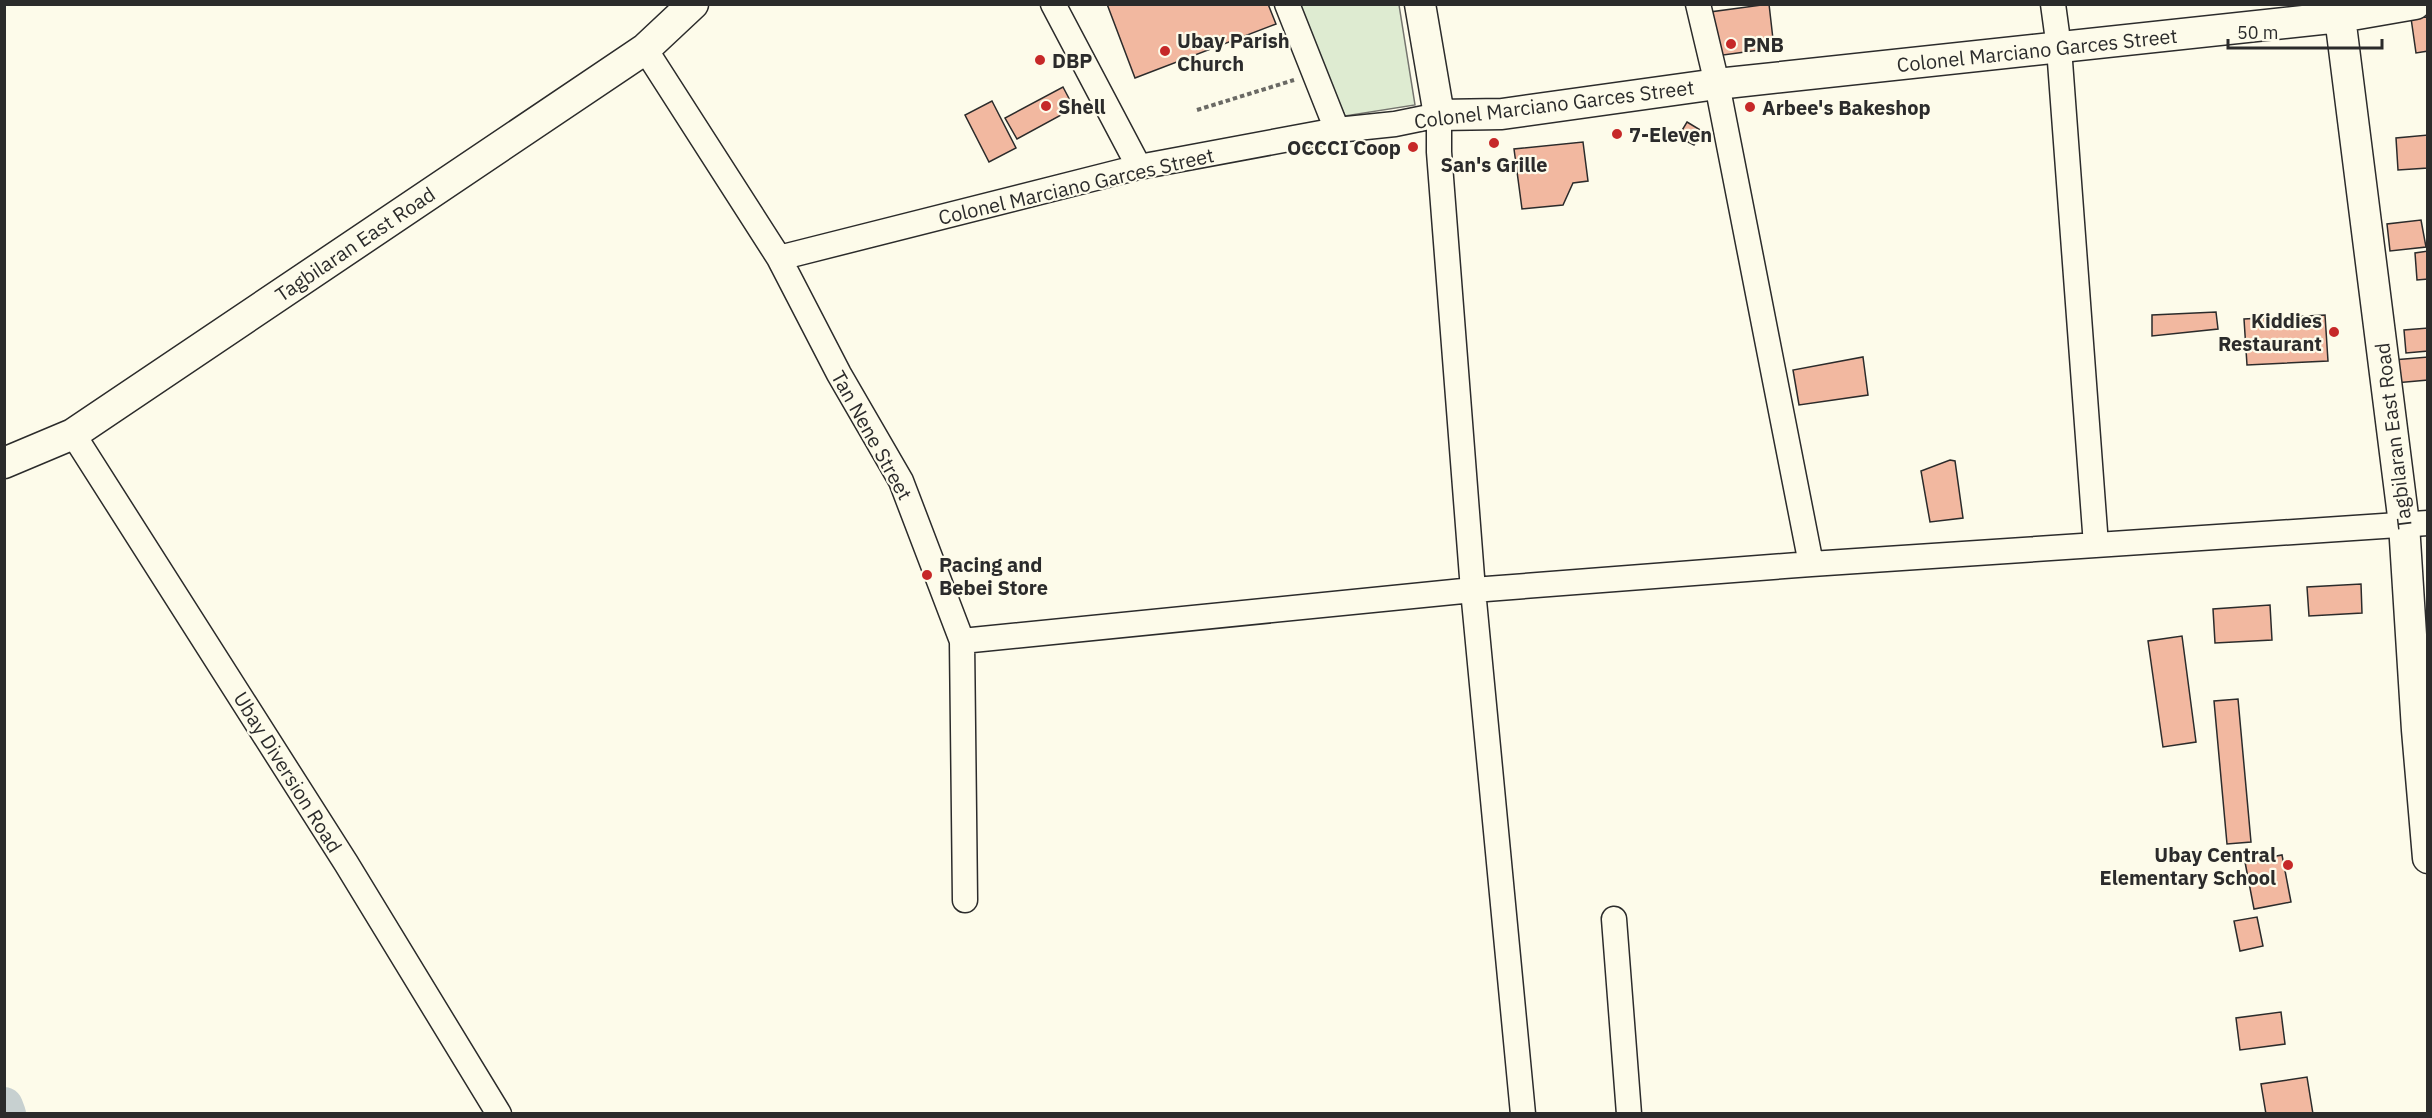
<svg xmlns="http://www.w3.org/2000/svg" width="2432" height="1118" viewBox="0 0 2432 1118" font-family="'IBM Plex Sans',sans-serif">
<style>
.green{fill:#deebd1;stroke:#74746e;stroke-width:1.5}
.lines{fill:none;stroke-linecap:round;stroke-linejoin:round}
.river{stroke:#c7d0d0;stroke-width:38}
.building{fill:#f2b8a0;stroke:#2b2b2b;stroke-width:1.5}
.minor-casing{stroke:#2b2b2b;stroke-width:27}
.major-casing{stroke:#2b2b2b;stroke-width:33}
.path{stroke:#6a6964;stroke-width:4;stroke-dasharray:4.5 3;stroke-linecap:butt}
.minor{stroke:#fdfbea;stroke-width:24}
.major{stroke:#fdfbea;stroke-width:30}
.poi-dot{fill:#c62828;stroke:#fdfbea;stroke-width:2}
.labels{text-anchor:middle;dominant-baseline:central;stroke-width:4.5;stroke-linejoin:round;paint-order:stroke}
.poi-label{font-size:20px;font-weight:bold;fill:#2b2b2b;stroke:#fdfbea;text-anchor:start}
.street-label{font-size:20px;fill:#2b2b2b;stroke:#fdfbea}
</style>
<rect width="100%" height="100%" fill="#fdfbea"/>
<!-- green -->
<path class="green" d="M1296 5H1399L1415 105 1345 116Z"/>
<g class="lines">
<!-- river -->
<path class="river" d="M4 1106 7 1114"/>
</g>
<!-- building -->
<path class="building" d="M1107 4H1268L1276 24 1135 78Z
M1769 4 1774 48 1716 56 1710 12Z
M2428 17V51L2416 53 2411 18Z
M1063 87 1074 108 1017 139 1005 118Z
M992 101 1016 148 989 162 965 115Z
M1687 122 1702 131 1694 145 1678 137Z
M2428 135V168L2398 170 2396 138Z
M1583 142 1588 181 1573 183 1563 205 1522 209 1514 149Z
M2421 220 2426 247 2390 251 2387 224Z
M2428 251V279L2417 280 2415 253Z
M2216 312 2218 329 2152 336V315Z
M2325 315 2328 361 2247 365 2244 319Z
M2428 328V351L2406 353 2404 330Z
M1863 357 1868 395 1799 405 1793 370Z
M2428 357V380L2395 383 2393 360Z
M1950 460 1955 461 1963 518 1930 522 1921 471Z
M2361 584 2362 613 2309 616 2307 587Z
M2270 605 2272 640 2215 643 2213 609Z
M2182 636 2196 742 2163 747 2148 641Z
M2238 699 2251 842 2227 844 2214 701Z
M2282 855 2291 902 2254 909 2245 862Z
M2257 917 2263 946 2240 951 2234 921Z
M2281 1012 2285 1044 2240 1050 2236 1018Z
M2307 1077 2313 1114H2266L2261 1084Z"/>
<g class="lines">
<defs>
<path id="minor" d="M1053 4 1139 167
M1287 4 1337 130
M1698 4 1717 84 1811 564
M2053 4 2059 48 2096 545
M645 49 779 258 839 374 901 481 962 641 965 900
M779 258 1139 167 1337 130 1395 124 1439 115V152L1473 590 1523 1114
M73 434 346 863 499 1114
M962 641 1473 590 1811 564 2428 523
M1614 919 1629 1114"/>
<path id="major" d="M1420 4 1439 115 1502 114 1717 84 2340 17 2415 4
M2340 17 2404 524 2417 730 2428 858
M4 463 73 434 645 49 693 4"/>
</defs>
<!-- minor casing -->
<use href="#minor" class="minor-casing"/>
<!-- major casing -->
<use href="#major" class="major-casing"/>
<!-- path -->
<path class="path" d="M1197 110 1294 80"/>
<!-- minor -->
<use href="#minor" class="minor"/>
<!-- major -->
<use href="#major" class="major"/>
</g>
<!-- markers -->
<g class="poi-dot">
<circle cx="1731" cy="44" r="6"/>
<circle cx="1165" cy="51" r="6"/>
<circle cx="1040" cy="60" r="6"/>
<circle cx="1046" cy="106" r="6"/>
<circle cx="1750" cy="107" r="6"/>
<circle cx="1617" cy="134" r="6"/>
<circle cx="1494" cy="143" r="6"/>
<circle cx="1413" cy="147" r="6"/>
<circle cx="2334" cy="332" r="6"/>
<circle cx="927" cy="575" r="6"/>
<circle cx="2288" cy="865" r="6"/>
</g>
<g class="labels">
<!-- poi labels -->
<g class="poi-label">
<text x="1177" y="40">Ubay Parish<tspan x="1177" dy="23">Church</tspan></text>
<text x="1743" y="44">PNB</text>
<text x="1052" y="60">DBP</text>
<text x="1058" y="106">Shell</text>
<text x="1762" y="107">Arbee's Bakeshop</text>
<text x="1629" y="134">7-Eleven</text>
<text x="1401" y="147" text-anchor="end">OCCCI Coop</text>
<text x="1494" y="164" text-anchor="middle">San's Grille</text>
<text x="2322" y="320" text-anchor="end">Kiddies<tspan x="2322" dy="23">Restaurant</tspan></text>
<text x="939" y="564">Pacing and<tspan x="939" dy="23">Bebei Store</tspan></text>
<text x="2276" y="854" text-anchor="end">Ubay Central<tspan x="2276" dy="23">Elementary School</tspan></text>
</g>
<!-- street labels -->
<g class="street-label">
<text transform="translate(2037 50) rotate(-6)">Colonel Marciano Garces Street</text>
<text transform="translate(1554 104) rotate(-7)">Colonel Marciano Garces Street</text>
<text transform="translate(1076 186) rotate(-13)">Colonel Marciano Garces Street</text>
<text transform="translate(355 244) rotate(-34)">Tagbilaran East Road</text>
<text transform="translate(872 435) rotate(61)">Tan Nene Street</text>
<text transform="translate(2393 436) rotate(-97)">Tagbilaran East Road</text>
<text transform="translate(288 772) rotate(58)">Ubay Diversion Road</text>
</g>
</g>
<!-- border -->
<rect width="2432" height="1118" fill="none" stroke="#2b2b2b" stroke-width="12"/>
<!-- scale -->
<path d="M2228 39v9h154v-9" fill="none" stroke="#2b2b2b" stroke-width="3"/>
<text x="2237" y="39" font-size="18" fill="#2b2b2b" stroke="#fdfbea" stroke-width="4.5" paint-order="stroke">50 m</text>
</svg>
